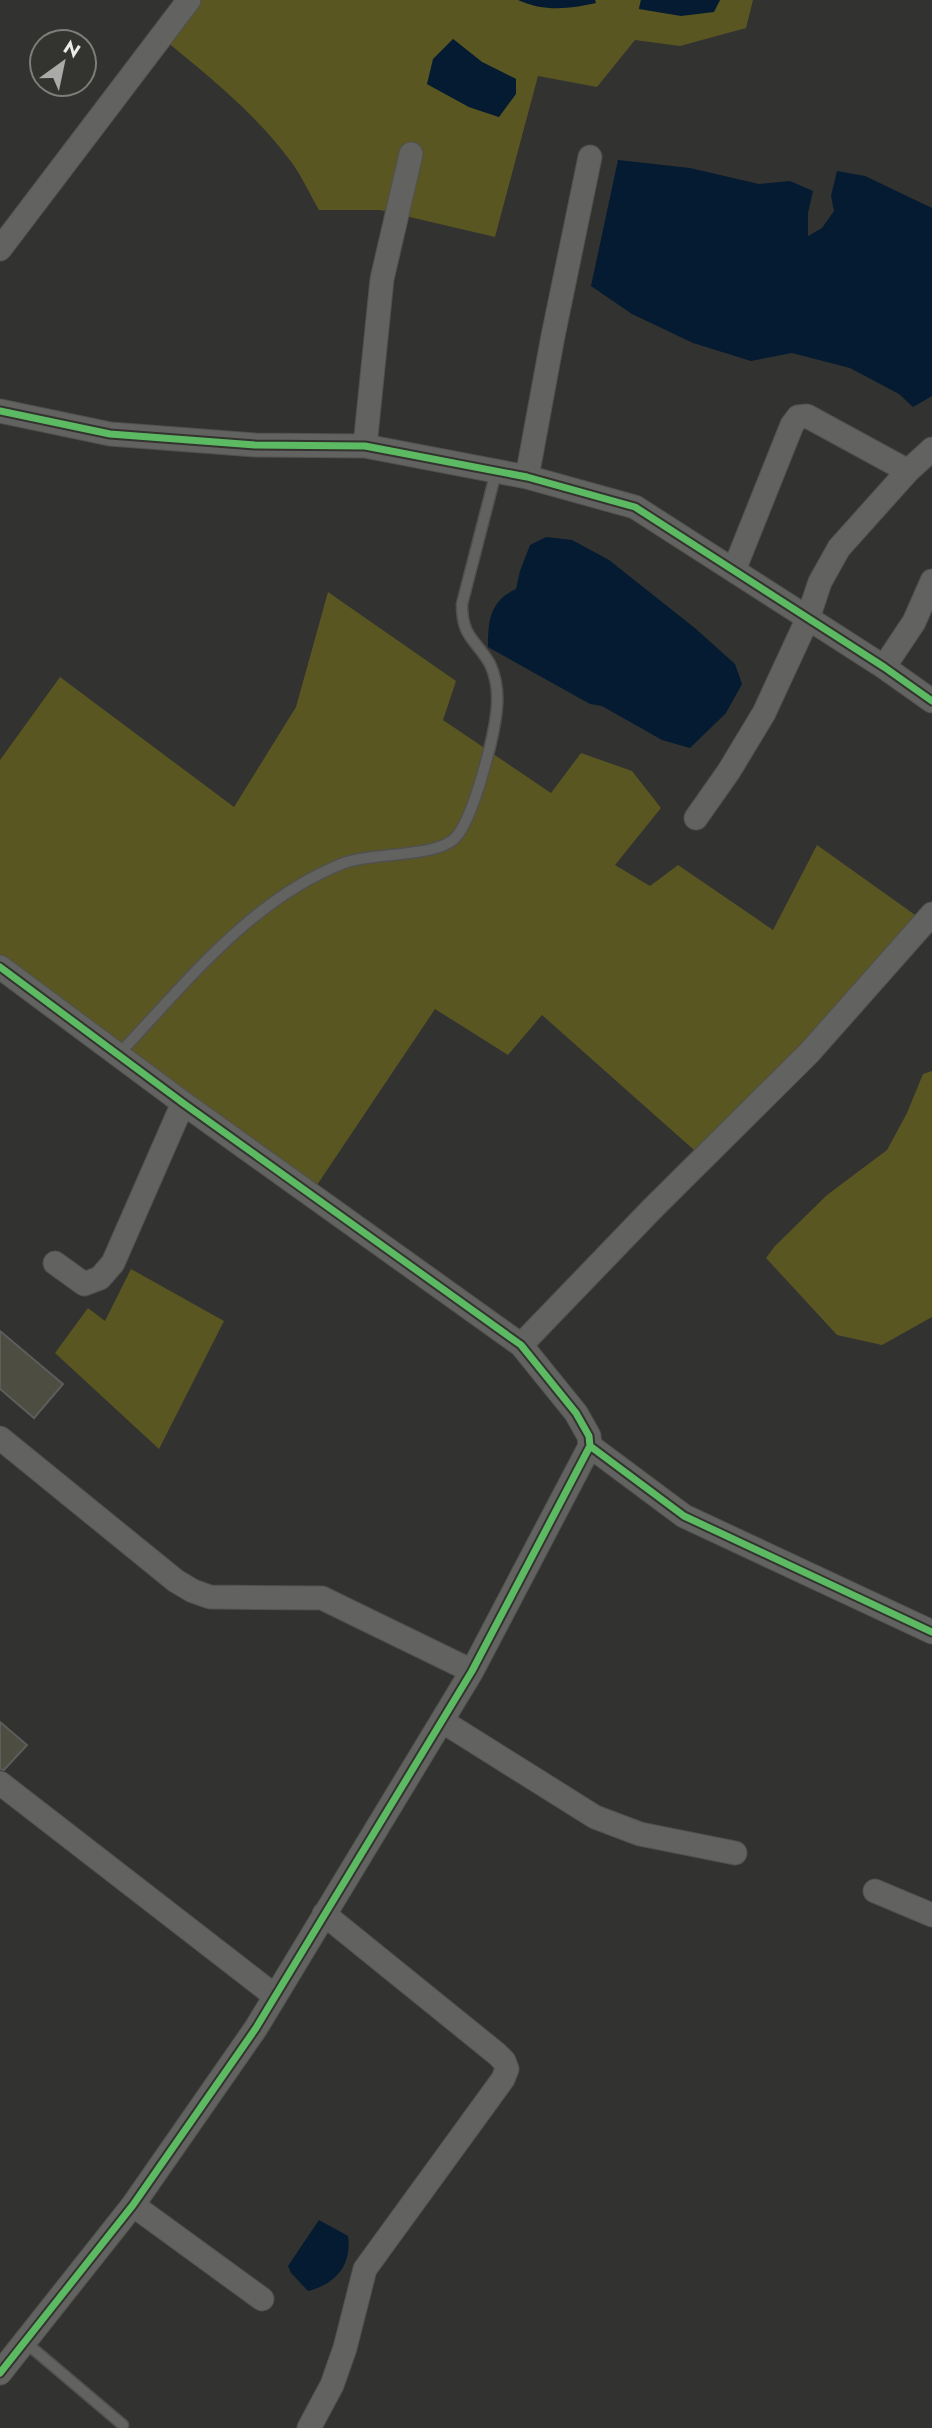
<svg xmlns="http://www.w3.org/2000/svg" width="932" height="2428" viewBox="0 0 932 2428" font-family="Jost,sans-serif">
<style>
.green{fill:#595622;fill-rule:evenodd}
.water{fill:#041b31}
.building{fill:#4e4d41;stroke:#5d5d5b;stroke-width:2}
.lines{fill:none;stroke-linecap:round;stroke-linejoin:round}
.service-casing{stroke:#50504f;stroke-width:13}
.minor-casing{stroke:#50504f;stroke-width:25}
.service{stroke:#626260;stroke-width:10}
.minor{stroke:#626260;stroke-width:23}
.cycleway-casing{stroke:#33332f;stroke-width:11}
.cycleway{stroke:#5cba63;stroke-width:7}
</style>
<rect width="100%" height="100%" fill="#323230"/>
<!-- green -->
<path class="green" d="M189 0H641L639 8 713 12 720 0H753L746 28 680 46 635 40 597 87 538 76 495 237 380 210H319C309 193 301 174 289 159 254 112 206 74 161 37ZM453 39 482 62 516 79 499 117 469 107 427 84Z
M328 592 456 681 443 720 551 793 581 753 632 771 661 808 615 865 650 886 678 865 773 930 817 845 925 922 703 1158 542 1015 508 1055 435 1009 315 1188 0 957V760L60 677 234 807 296 707Z
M932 1071V1317L882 1345 837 1335 766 1258 775 1246 827 1195 887 1150 907 1113 923 1074Z
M131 1269 224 1321 159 1449 55 1353 88 1308 105 1321Z"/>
<!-- water -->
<path class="water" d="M518 0H595L596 3C570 9 544 12 518 0Z
M641 0H720L714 12 681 16 639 9Z
M453 39 482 62 516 79V94L499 117 469 107 427 84 433 59Z
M618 160 690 168 759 184 790 181 813 191 808 213V236L822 228 834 211 831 196 837 171 865 176 932 208V396L913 407 899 394 850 368 792 353 751 361 693 343 632 314 591 286Z
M546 537 572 540 609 560 696 629 735 664 742 684 726 713 690 748 662 740 602 706 590 704 488 647C488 620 490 601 516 589L520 571 530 545Z
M319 2220 348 2236C352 2265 336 2284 308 2291L291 2273 288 2266Z"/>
<!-- building -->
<path class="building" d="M0 1331 63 1384 34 1418 0 1389Z
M0 1722 27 1745 4 1770 0 1769Z"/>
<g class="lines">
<defs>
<path id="service" d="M119 1054C185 984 251 899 344 863 371 852 438 858 456 837 474 817 495 734 497 706 498 692 496 677 490 664 475 638 462 638 462 604L496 472
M25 2342 123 2425"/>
<path id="minor" d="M0 249 189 0
M0 411 110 434 255 445 365 446 527 477 635 507 884 667 932 701
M365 446 382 279 411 154
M527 477 553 336 590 157
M734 570 792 425 798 417 807 416 908 471
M884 667 914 622 932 581
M696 818 729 771 764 713 808 618 820 582 839 548 908 471 932 449
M0 967 183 1103 521 1345 576 1413 589 1436 590 1446 684 1516 932 1632
M55 1263 84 1284 100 1278 113 1263 183 1103
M521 1345 652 1209 809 1053 932 914
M0 1438 176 1581 193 1591 210 1597 322 1598 472 1671
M442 1721 595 1817 640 1834 735 1853
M0 1783 275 1996
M875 1891 932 1915
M133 2205 262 2299
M0 2373 133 2205 256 2028 472 1671 590 1446
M309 2428 332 2385 345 2348 365 2269 503 2079 507 2069 504 2061 497 2054 324 1914"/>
</defs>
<!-- service casing -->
<use href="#service" class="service-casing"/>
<!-- minor casing -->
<use href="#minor" class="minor-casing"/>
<!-- service -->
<use href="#service" class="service"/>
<!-- minor -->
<use href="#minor" class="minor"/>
<defs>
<path id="cycleway" d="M0 411 110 434 255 445 365 446 527 477 635 507 884 667 932 701
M0 967 183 1103 521 1345 576 1413 589 1436 590 1446 684 1516 932 1632
M0 2373 133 2205 256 2028 472 1671 590 1446"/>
</defs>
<!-- cycleway casing -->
<use href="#cycleway" class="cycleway-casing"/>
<!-- cycleway -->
<use href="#cycleway" class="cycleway"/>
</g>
<!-- north arrow -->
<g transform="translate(63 63) rotate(33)"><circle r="33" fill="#33332f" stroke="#7d7d79" stroke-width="2"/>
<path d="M0-5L12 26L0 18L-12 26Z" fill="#aaaaa8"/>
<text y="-10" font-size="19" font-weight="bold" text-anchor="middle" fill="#ebebe9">N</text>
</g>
</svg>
